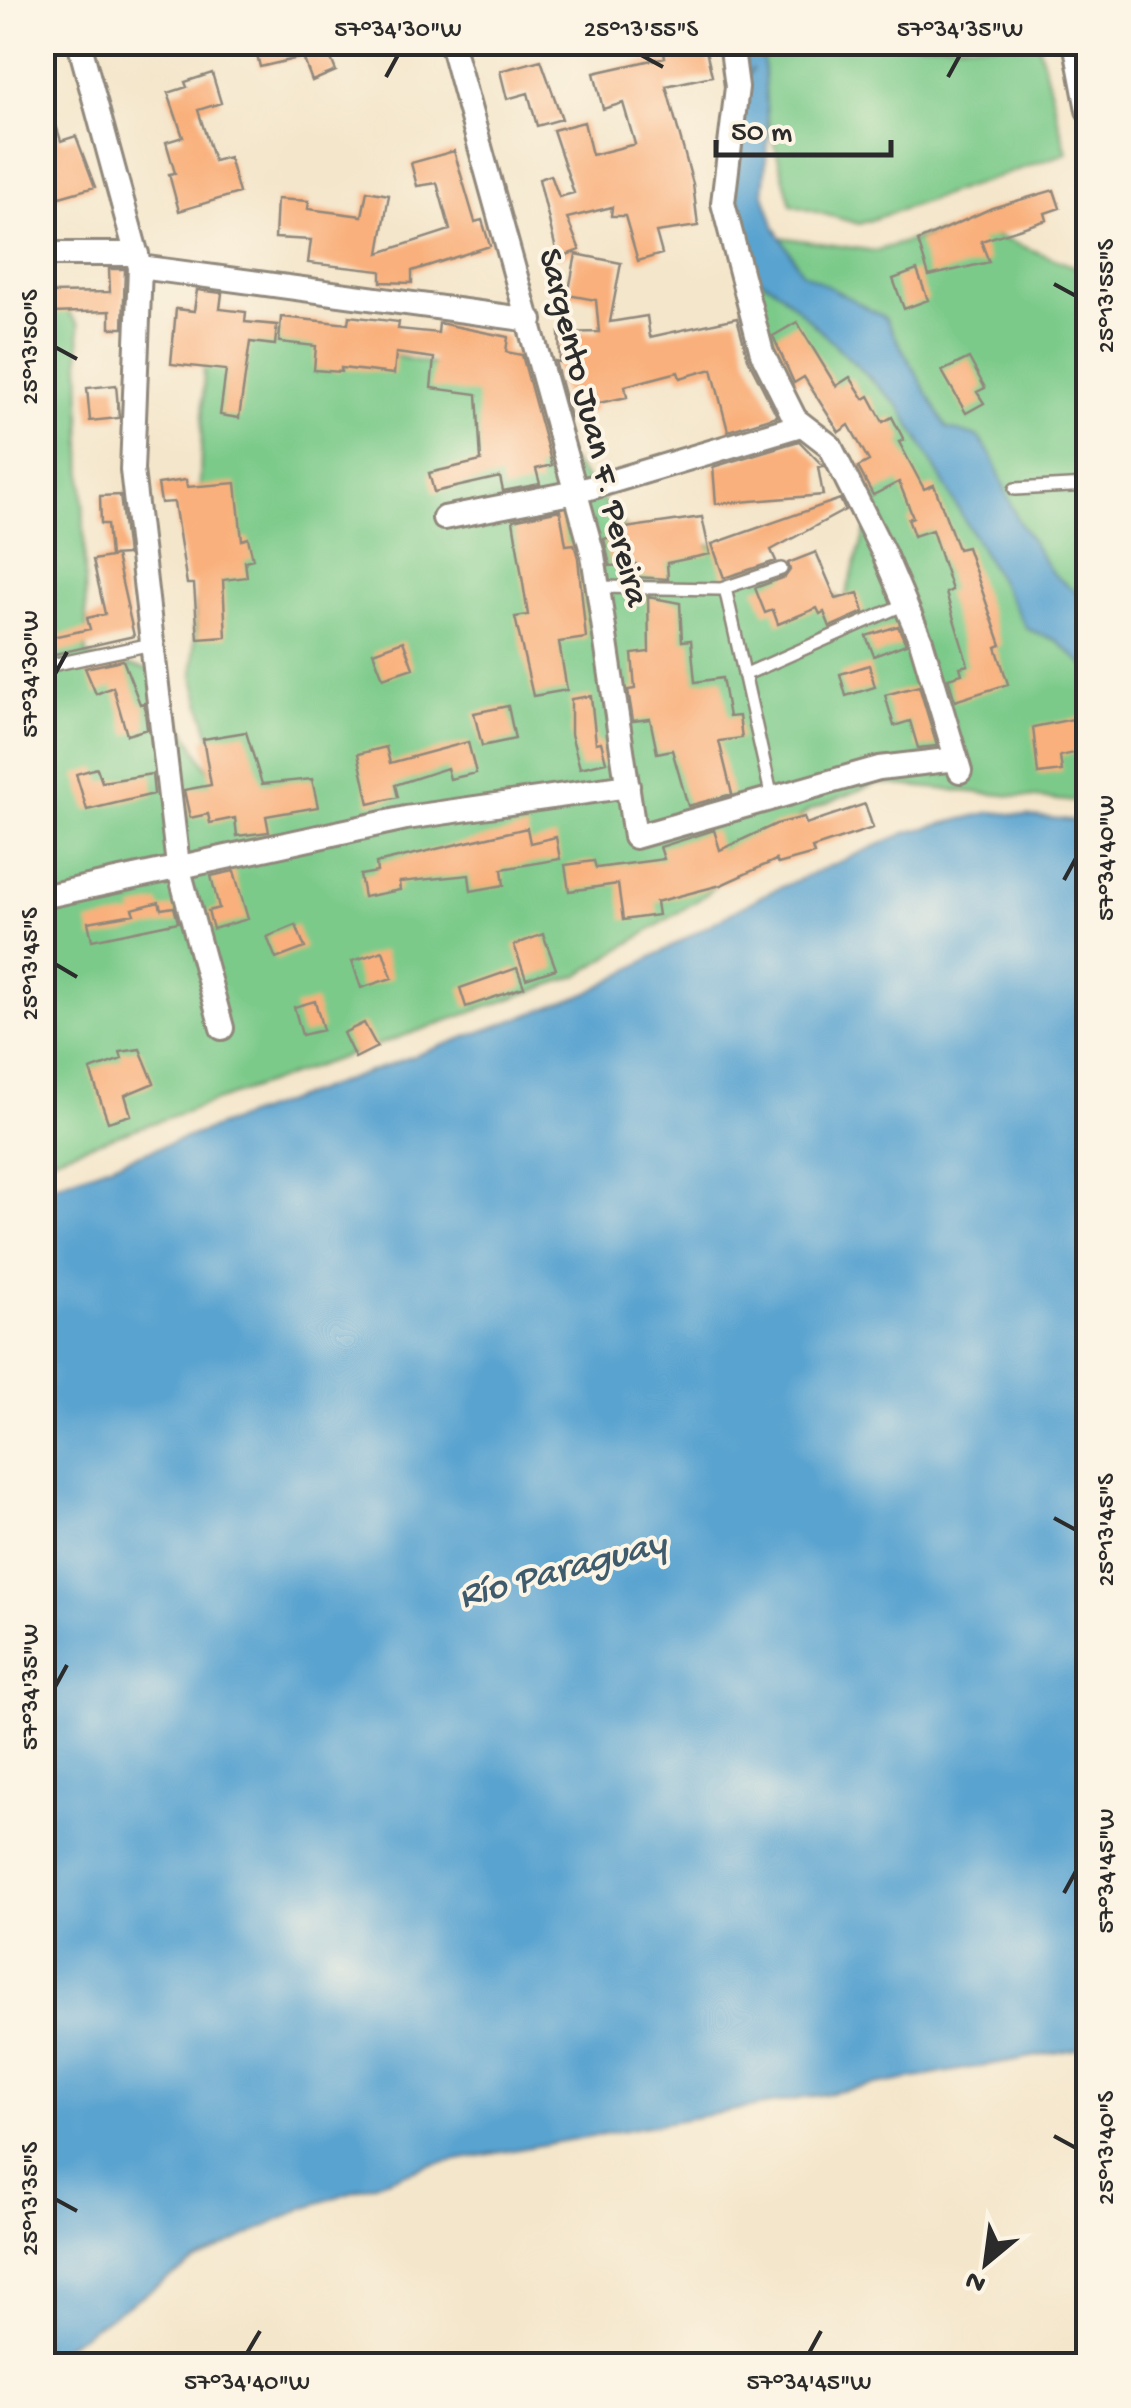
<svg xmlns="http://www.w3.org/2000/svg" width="1131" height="2408" viewBox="0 0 1131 2408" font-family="'Gochi Hand',sans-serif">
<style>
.green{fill:#7bca8a;stroke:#537a5a;stroke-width:2.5}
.water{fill:#58a3d0;stroke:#42677e;stroke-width:2.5}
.building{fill:#f9b07b}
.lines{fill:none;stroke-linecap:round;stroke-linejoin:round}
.service-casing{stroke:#90887b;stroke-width:16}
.minor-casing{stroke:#90887b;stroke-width:28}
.service{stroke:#fff;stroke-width:11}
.minor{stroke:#fff;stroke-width:22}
.ticks{fill:none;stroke:#2b2b2b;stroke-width:4}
.labels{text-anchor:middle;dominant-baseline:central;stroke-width:8;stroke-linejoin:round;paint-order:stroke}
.street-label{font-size:35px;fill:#2b2b2b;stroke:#fcf5e5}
.water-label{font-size:38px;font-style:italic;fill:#3d5b6d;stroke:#fcf5e5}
.neatline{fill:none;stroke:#2b2b2b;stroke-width:4}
.ticks-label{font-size:25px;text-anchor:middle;fill:#2b2b2b}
</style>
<rect width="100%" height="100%" fill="#fcf5e5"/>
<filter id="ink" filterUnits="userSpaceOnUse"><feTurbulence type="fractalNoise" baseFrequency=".01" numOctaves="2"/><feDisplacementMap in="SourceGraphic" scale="20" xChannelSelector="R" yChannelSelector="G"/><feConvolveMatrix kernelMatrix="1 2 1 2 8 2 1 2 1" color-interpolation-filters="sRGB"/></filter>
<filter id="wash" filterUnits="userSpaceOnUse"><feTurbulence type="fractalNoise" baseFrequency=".0048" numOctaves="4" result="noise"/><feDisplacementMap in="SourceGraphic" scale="40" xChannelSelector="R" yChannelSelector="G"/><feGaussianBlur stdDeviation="2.25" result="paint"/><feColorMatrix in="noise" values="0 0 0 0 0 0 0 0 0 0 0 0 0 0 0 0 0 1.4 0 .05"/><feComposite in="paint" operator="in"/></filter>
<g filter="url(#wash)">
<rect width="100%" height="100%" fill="#f4e6cb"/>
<!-- green -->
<path class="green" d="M747 43H1038L1067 153 859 224 791 205Z
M966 224 1088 272V803L877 783 808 811 701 898 579 975 43 1161 42 281 79 325 87 656 150 670 228 804 193 675 206 315 505 380 640 546 740 544 844 601 890 449 762 336 732 230 875 251Z"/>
<!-- water -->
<path class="water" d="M744 43H761L763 53 768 137 763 192 775 228 802 272 885 318 947 428 978 437 992 456 1017 519 1052 573 1088 602V669L1056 640 1027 629 900 407 779 291 754 275 733 182 746 79 753 68 746 75Z
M992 812 1088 822V2047L429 2165 304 2208 191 2264 43 2360V1189L586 994 763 895 908 832Z"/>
<g id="blocks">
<!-- building -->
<path class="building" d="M254 42H332V50L328 51 336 71 312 81 303 57 260 67Z
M661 42H704L712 76 666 86 693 184 698 226 656 232 662 254 638 261 625 216H611L612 207 567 218 580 250 558 258 539 179 551 175 559 197 574 193 553 130 584 122 592 155 635 144 623 103 603 109 594 73 665 57Z
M541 60 562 119 537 126 528 93 507 99 500 71Z
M212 73 221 103 198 110 214 161 229 157 239 193 179 211 169 174 175 173 166 142 183 137 168 93 187 87 185 82Z
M42 97H47L61 141 76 136 95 187 42 202Z
M454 151 475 222 482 220 490 246 412 271V283L381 282V271L308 263 311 240 275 238 277 199 309 201 308 209 362 216 367 191 389 195 379 253 450 230 437 183 417 186 411 163Z
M1054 190 1060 208 1045 213 1047 220 981 241 989 262 929 276 918 241 992 208Z
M576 254 621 263 610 322 647 316 650 337 737 318 748 359 777 416 728 431 712 369 680 378 678 372 625 386 627 397 594 404 595 411 570 417 555 361 560 362 559 333 599 332 596 300 568 295Z
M109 269H125L123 328H110V311L52 313 51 293 110 292Z
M917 270 928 300 904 309 893 279Z
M197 290 222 293 220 309 246 312 245 322 277 325 275 345 250 342 239 418 220 415 226 370 171 364 176 309 194 311Z
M349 316 399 322 398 329 438 333 439 323 508 337 506 352 522 355 552 465 536 469 540 484 503 491 500 477 434 492 429 473 481 461 477 394 431 388 434 358 396 353 394 374 341 368V372L314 370 316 346 279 342 281 317 348 324Z
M797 322 836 386 850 377 864 399 869 396 883 422 892 417 904 440 899 442 924 489 934 485 958 549 967 547 1001 645 996 647 1008 684 955 701 948 678 962 674 960 667 968 665 946 593 952 590 932 530 914 536 908 519 913 517 899 482 873 495 858 467 869 461 849 425 839 432 804 377 794 383 773 336Z
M969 358 985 388 977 392 984 403 966 413 942 371Z
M116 385 119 418 90 421 87 388Z
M799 441 823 466 818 467 823 495 716 504 713 467Z
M186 480 187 487 236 483 242 540 248 538 253 559 245 561 247 577 223 580 226 637 198 639 194 584H187L174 502 161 503 158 484Z
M120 495 127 555 110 556 107 524H101L100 496Z
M840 499 845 510 771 550 776 561 724 578 712 544Z
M560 510 566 545 574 544 578 558 586 638 559 642 567 690 533 696 515 617 528 615 513 520Z
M702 517 710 554 667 563 668 579 636 577V564L610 566 604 539 611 537V530Z
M816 552 836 599 858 593 864 612 830 627 824 612 820 614 817 608 778 624 773 610 765 613 755 588 785 577 790 570 788 563Z
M116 556 134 636 42 657V639L90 629 87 618 105 614 93 560Z
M648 597 680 603 682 641 691 640 695 682 722 678 729 717 739 716 742 738 719 741 732 794 688 806 672 750 657 753 650 719 633 721 628 690 635 689 632 654 649 652Z
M898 626 906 644 874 656 866 636Z
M403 641 413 668 383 678 373 652Z
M123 660 140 704 144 703 147 729 127 735 113 687 96 694 85 668Z
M869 665 875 687 846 696 840 674Z
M919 686 937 746 918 748 910 721 894 726 885 695Z
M591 696 596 743 601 742 606 762 580 768 571 734V699Z
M508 706 515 739 482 746 474 713Z
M1088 716V750L1060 756 1062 771 1038 774 1033 727Z
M246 732 262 784 312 779 318 807 266 816 269 832 237 836 235 818 210 823 208 814 190 818 184 790 211 785 203 739Z
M468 742 476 773 450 779 447 768 395 785 398 797 369 804 358 754 386 747 390 763Z
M97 768 102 782 152 774 154 794 87 810 76 774Z
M865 804 873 828 812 848 814 854 778 864 776 860 721 885 656 902 658 915 623 920 618 884 569 891 565 865 594 861 596 868 664 859 660 847 714 830 720 850 776 824 804 817 806 824Z
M527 828 530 843 556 837 560 859 502 869 504 885 471 891 469 875 399 882 400 890 364 897 360 875 377 872 376 863Z
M234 871 248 919 213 929 208 911 219 908 211 876Z
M159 902 161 909 174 907 178 922 92 940 88 922 134 914 132 909Z
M296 925 305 948 276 959 267 937Z
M543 934 556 969 526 979 514 945Z
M383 951 392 978 361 988 352 961Z
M517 968 524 987 466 1007 460 988Z
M315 1001 323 1030 302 1035 294 1007Z
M364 1023 377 1047 355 1058 343 1033Z
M140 1049 154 1083 125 1095 131 1115 108 1122 90 1070 122 1059 120 1052Z"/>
</g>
</g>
<g filter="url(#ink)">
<use href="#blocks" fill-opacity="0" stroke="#90887b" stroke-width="2.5"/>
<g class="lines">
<defs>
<path id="service" d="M1015 489 1088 485
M598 587 721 589 781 569
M725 588 772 798
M42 667 152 644
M744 675 905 604"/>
<path id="minor" d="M79 42 140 267 132 470 178 866 222 1028
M451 42 593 555 635 837 879 768 956 759
M731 42 737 87 723 203 762 353 795 419 830 446 884 554 921 641 960 771
M1075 42 1088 110
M42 254H137
M140 267 531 320
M444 518 576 492 801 425
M42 897 406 818 628 786"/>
</defs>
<!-- service casing -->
<use href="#service" class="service-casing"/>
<!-- minor casing -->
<use href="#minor" class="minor-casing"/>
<!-- service -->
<use href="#service" class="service"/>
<!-- minor -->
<use href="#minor" class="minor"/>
</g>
</g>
<!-- ticks -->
<path class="ticks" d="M641 55 663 67M386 77 398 55M948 77 960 55M1054 284 1076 296M55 347 77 359M55 674 67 652M1064 880 1076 858M55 964 77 977M1054 1518 1076 1530M55 1687 67 1665M1064 1893 1076 1871M1054 2136 1076 2148M55 2199 77 2211M247 2353 260 2331M809 2353 821 2331"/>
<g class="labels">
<!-- street labels -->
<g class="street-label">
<text transform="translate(591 428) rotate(76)">Sargento Juan F. Pereira</text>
</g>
<!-- water labels -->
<g class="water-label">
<text transform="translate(563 1572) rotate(-15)">Río Paraguay</text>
</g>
</g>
<!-- margin -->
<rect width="1131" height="2408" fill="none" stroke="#fcf5e5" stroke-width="110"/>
<!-- north arrow -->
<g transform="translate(986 2263) rotate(209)" stroke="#fcf5e5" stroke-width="8" paint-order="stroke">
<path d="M0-8L18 38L0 25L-18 38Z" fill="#2b2b2b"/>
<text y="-15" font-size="28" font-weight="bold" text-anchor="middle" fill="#2b2b2b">N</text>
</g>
<!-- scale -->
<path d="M716 140v15h175v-15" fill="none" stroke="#2b2b2b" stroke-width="5"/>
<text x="731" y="140" font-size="30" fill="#2b2b2b" stroke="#fcf5e5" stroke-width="8" paint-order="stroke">50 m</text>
<rect x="55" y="55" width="1021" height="2298" class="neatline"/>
<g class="ticks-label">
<text x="398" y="36">57°34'30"W</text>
<text x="641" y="36">25°13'55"S</text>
<text x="960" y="36">57°34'35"W</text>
<text transform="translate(1104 296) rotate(-90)" y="9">25°13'55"S</text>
<text transform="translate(28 347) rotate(-90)" y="9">25°13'50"S</text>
<text transform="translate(28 674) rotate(-90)" y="9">57°34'30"W</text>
<text transform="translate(1104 858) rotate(-90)" y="9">57°34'40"W</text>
<text transform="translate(28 964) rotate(-90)" y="9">25°13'45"S</text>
<text transform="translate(1104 1530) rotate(-90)" y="9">25°13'45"S</text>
<text transform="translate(28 1687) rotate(-90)" y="9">57°34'35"W</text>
<text transform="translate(1104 1871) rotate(-90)" y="9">57°34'45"W</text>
<text transform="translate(1104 2148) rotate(-90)" y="9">25°13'40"S</text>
<text transform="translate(28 2199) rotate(-90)" y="9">25°13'35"S</text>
<text x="247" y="2389">57°34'40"W</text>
<text x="809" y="2389">57°34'45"W</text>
</g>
</svg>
